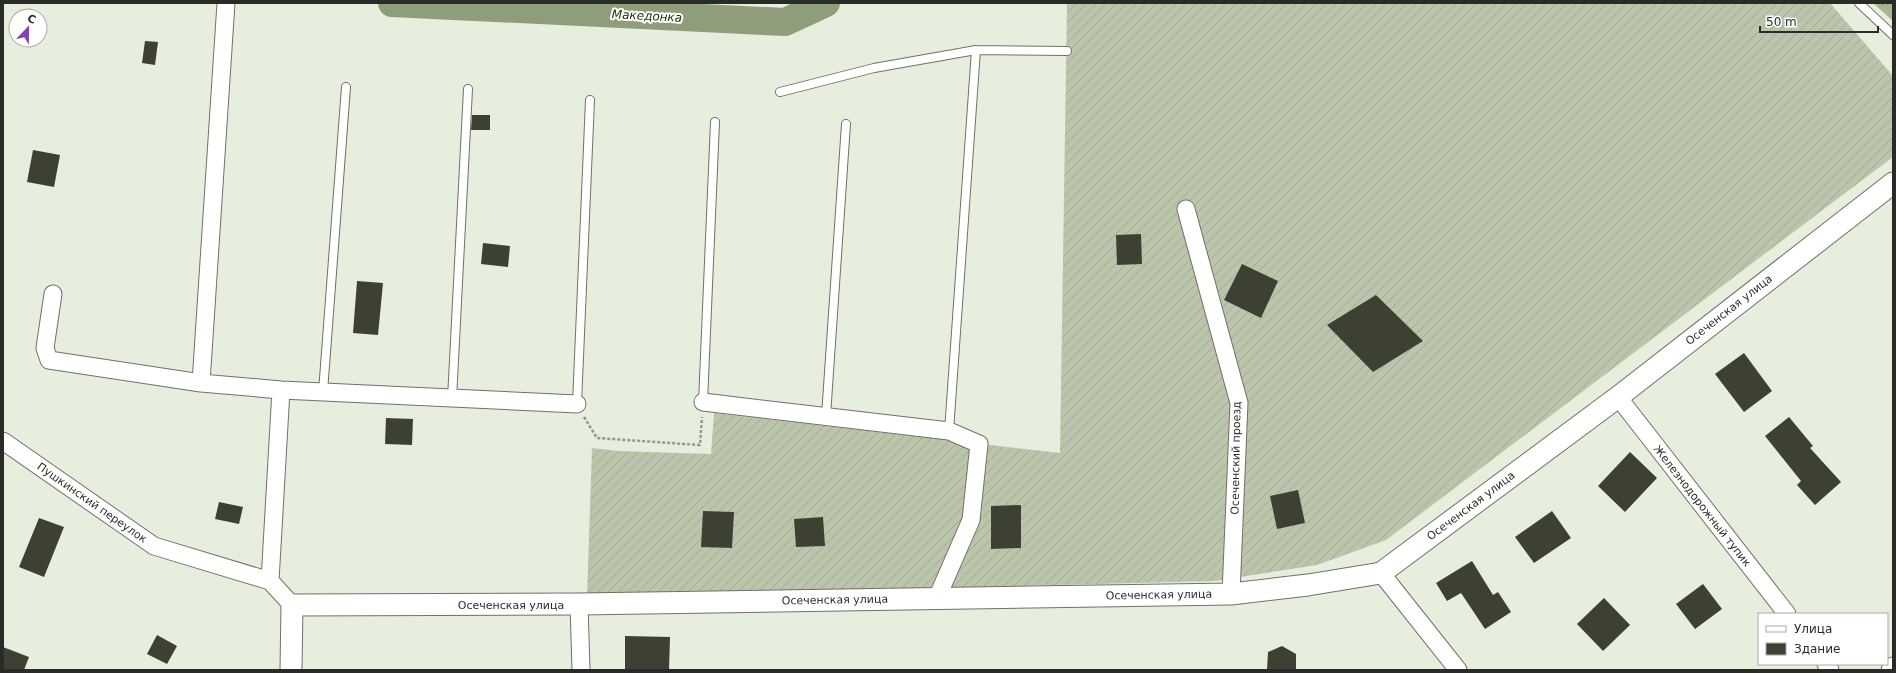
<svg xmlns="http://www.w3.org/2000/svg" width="1896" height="673" viewBox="0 0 1896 673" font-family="'DejaVu Sans',sans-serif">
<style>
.forest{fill:url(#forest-crowns)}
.garden{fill:url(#garden-furrows)}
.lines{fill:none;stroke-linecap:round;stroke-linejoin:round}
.river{stroke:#909d7b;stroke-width:28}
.building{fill:#3c4134}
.service-casing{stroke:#6d7365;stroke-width:10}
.minor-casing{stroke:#6d7365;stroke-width:19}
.tertiary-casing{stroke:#6d7365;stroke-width:23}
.path{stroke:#94998e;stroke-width:2.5;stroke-dasharray:3 2;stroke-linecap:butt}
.service{stroke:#fff;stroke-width:8}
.minor{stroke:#fff;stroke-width:17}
.tertiary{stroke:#fff;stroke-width:21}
.labels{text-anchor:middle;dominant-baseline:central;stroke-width:4;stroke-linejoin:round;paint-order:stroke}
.street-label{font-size:11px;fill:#292c26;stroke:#fff}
.water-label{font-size:12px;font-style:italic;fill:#233006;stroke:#fff}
</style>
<defs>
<pattern id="forest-crowns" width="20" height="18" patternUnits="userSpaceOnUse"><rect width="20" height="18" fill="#a8b693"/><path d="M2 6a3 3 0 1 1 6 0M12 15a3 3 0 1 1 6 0" fill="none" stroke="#899478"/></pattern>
<pattern id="garden-furrows" width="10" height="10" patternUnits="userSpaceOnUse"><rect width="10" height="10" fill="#bbc5ac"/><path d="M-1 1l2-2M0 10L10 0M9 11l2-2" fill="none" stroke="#a1a994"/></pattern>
</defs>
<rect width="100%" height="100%" fill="#e7eede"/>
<!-- forest -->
<path class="forest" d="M1873 3H1893V21Z"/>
<!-- garden -->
<path class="garden" d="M1067 3H1830L1893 76V157L1386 540 1317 565 1215 581 587 597 592 448 618 451 711 454 714 413 1060 453Z"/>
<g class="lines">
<!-- river -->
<path class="river" d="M392 3 785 22 826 3"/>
</g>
<!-- building -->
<path class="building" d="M145 41 158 42 155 65 142 63Z
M472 115H490V130H471Z
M33 150 60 155 54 187 27 182Z
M1141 234 1142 264 1117 265 1116 235Z
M483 243 510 246 508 267 481 264Z
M1242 264 1278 281 1261 318 1224 300Z
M357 281 383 283 378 335 353 333Z
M1376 295 1423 341 1373 372 1327 325Z
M1744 353 1772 391 1744 412 1715 374Z
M1789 417 1813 446 1810 448 1841 482 1815 505 1797 485 1801 481 1765 436Z
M386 418 413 419 412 445 385 444Z
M1630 452 1657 478 1625 512 1598 486Z
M1298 490 1305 523 1277 529 1270 496Z
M219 502 243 507 239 524 215 519Z
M1021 505V548L991 549V506Z
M703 511 734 512 732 548 701 547Z
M1552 511 1571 538 1534 563 1515 537Z
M823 517 825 546 796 547 794 519Z
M39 518 64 527 44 577 19 567Z
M1472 561 1493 595 1498 592 1511 612 1485 629 1461 593 1447 601 1436 583Z
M1703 584 1722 609 1695 629 1676 604Z
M1604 598 1630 625 1603 651 1577 624Z
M157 635 177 646 167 664 147 654Z
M625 636 670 637 669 670H625Z
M1282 646 1296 654V670H1267L1268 652Z
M3 647 29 657 24 670H3Z"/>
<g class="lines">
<defs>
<path id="service" d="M1859 3 1893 35
M780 92 874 68 976 50 1067 51
M323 392 346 87
M452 399 468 89
M703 402 715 122
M577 404 590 100
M826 416 846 124
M949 431 976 50"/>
<path id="minor" d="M1186 209 1239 403 1231 594
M53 294 45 348 49 360 201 383 281 390 577 404
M201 383 226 3
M1618 397 1787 614
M703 402 949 431 979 444 971 520 937 598
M3 441 154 546 270 581 292 605
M1381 573 1458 670
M270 581 281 390
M579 604 581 670
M1826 664 1830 670
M1890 670 1893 666"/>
<path id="tertiary" d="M291 670 292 605 579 604 1231 594 1308 585 1381 573 1618 397 1893 183"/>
</defs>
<!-- service casing -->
<use href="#service" class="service-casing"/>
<!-- minor casing -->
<use href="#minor" class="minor-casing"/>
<!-- tertiary casing -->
<use href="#tertiary" class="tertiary-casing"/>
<!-- path -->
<path class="path" d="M584 417 597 438 700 445 702 417"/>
<!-- service -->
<use href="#service" class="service"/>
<!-- minor -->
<use href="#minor" class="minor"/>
<!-- tertiary -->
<use href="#tertiary" class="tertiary"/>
</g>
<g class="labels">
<!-- street labels -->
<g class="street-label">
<text transform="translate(1729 310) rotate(-38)">Осеченская улица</text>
<text transform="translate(1236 458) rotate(-89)">Осеченский проезд</text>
<text transform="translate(92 503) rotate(35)">Пушкинский переулок</text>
<text transform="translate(1471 506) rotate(-37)">Осеченская улица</text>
<text transform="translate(1702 506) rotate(52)">Железнодорожный тупик</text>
<text transform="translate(1159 595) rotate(-1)">Осеченская улица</text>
<text transform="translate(835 600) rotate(-1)">Осеченская улица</text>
<text x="511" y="605">Осеченская улица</text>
</g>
<!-- water labels -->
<g class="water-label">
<text transform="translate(647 16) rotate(3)">Македонка</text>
</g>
</g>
<!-- border -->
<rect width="1896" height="673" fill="none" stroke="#292c26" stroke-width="8"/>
<!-- legend -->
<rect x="1758" y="613" width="130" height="52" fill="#ffffff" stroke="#a9aba8"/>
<rect x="1766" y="626" width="20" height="6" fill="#ffffff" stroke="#a9aba8"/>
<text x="1794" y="633" font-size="12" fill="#292c26">Улица</text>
<rect x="1766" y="643" width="20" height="12" fill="#3c4134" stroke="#a9aba8"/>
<text x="1794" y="653" font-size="12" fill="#292c26">Здание</text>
<!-- north arrow -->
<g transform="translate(28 28) rotate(22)"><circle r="19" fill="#ffffff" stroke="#a9aba8"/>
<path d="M0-3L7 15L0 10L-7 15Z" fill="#8042b7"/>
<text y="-6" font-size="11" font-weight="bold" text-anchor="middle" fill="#292c26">С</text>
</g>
<!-- scale -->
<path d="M1760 26v6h118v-6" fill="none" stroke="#292c26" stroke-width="2"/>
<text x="1766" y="26" font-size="12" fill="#292c26" stroke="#ffffff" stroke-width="3" paint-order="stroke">50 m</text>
</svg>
